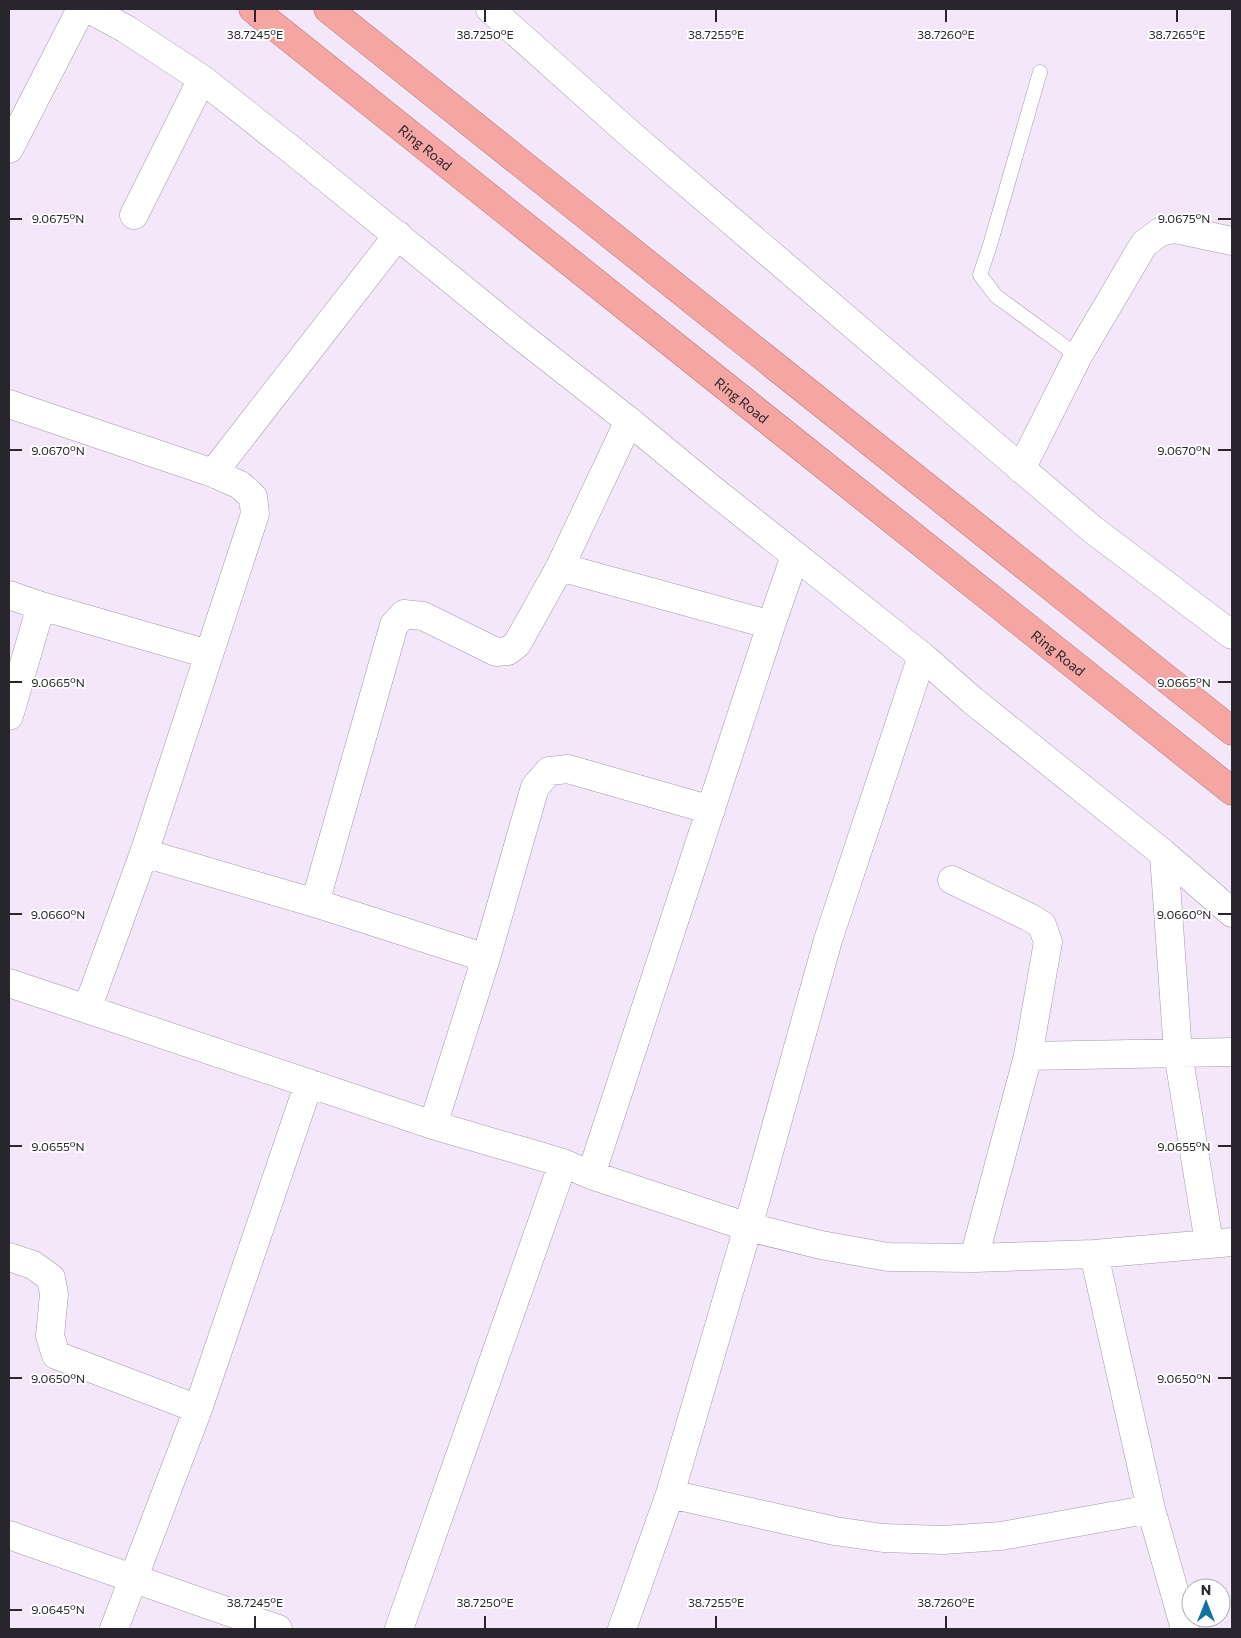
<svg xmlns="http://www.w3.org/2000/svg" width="1241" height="1638" viewBox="0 0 1241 1638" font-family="Commissioner,sans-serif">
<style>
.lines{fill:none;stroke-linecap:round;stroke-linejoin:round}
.lane-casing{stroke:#a398a9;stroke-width:15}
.street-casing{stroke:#a398a9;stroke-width:29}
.secondary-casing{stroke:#a398a9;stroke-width:29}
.highway-casing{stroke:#ae7979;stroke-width:29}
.lane{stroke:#fff;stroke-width:14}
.street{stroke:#fff;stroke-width:28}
.secondary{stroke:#fff;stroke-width:28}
.highway{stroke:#f6a6a2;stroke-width:28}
.ticks{fill:none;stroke:#29252c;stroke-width:2}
.labels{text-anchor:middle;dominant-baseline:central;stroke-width:4;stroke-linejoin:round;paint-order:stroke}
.street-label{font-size:14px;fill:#29252c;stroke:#fff}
.ticks-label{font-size:12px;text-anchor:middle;fill:#29252c;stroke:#fff;stroke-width:4;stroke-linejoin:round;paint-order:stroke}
</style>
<rect width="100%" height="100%" fill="#f4e7fa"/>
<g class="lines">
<defs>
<path id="lane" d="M1040 72 990 245 980 275 996 296 1078 356"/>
<path id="street" d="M9 149 81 9
M134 215 202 79
M9 404 213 473 240 485 253 497 255 514 144 853 87 1009
M1021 469 1078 356 1144 244 1160 232 1175 229 1232 241
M213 473 398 235
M560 567 629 421
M9 595 41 606
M9 716 41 606 208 654
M144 853 315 903 486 958
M1164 854 1178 1053 1209 1243
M952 880 1029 917 1042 925 1048 942 1028 1056
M315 903 394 625 404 614 423 616 496 652 508 651 517 644 560 567 771 625
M9 983 433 1125 563 1163 591 1175 748 1227 821 1245 888 1257 974 1258 1094 1254 1232 1242
M433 1125 486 958 535 787 549 771 568 769 711 810
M591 1175 771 625 795 556
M1094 1254 1151 1509 1185 1629
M9 1257 33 1265 51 1278 54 1294 50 1336 56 1355 198 1409
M974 1258 1028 1056 1232 1052
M670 1494 835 1531 883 1538 943 1540 1001 1536 1151 1509
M114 1629 198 1409 309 1083
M399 1629 563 1163
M622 1629 670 1494 748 1227 828 940 922 656"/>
<path id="secondary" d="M89 9 126 29 202 79 293 151 522 337 629 421 709 487 922 656 972 700 1164 854 1232 913
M490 9 631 135 1092 529 1232 635
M9 1535 278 1629"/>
<g id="highway">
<path id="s1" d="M253 9 1232 791"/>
<path d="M328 9 1232 731"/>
</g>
</defs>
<!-- lane casing -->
<use href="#lane" class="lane-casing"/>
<!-- street casing -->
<use href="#street" class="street-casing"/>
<!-- secondary casing -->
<use href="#secondary" class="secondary-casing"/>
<!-- highway casing -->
<use href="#highway" class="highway-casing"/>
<!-- lane -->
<use href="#lane" class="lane"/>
<!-- street -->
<use href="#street" class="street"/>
<!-- secondary -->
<use href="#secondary" class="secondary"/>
<!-- highway -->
<use href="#highway" class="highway"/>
</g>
<!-- ticks -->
<path class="ticks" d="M255 10V22M485 10V22M716 10V22M946 10V22M1177 10V22M10 219H22M1218 219H1231M10 450H22M1218 450H1231M10 682H22M1218 682H1231M10 914H22M1218 914H1231M10 1146H22M1218 1146H1231M10 1378H22M1218 1378H1231M10 1610H22M255 1616V1628M485 1616V1628M716 1616V1628M946 1616V1628"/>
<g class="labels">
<!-- street labels -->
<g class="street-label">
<text stroke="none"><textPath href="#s1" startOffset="221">Ring Road</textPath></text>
<text stroke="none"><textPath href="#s1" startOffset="626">Ring Road</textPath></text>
<text stroke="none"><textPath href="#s1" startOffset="1031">Ring Road</textPath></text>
</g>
</g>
<g class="ticks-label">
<text x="255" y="39">38.7245°E</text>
<text x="485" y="39">38.7250°E</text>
<text x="716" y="39">38.7255°E</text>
<text x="946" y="39">38.7260°E</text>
<text x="1177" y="39">38.7265°E</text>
<text x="58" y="223">9.0675°N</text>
<text x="1184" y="223">9.0675°N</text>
<text x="58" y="455">9.0670°N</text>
<text x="1184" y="455">9.0670°N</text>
<text x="58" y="687">9.0665°N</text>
<text x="1184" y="687">9.0665°N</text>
<text x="58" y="919">9.0660°N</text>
<text x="1184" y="919">9.0660°N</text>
<text x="58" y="1151">9.0655°N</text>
<text x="1184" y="1151">9.0655°N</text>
<text x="58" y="1383">9.0650°N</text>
<text x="1184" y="1383">9.0650°N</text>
<text x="255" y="1607">38.7245°E</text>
<text x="485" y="1607">38.7250°E</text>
<text x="716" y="1607">38.7255°E</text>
<text x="946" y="1607">38.7260°E</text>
<text x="58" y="1614">9.0645°N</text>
</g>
<!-- border -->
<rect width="1241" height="1638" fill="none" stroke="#29252c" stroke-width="20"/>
<!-- north arrow -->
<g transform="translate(1206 1603)"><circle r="24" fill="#ffffff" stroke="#a9a8ab"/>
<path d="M0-4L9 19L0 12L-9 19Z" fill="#0d729f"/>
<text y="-8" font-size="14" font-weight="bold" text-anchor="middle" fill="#29252c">N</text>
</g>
</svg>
